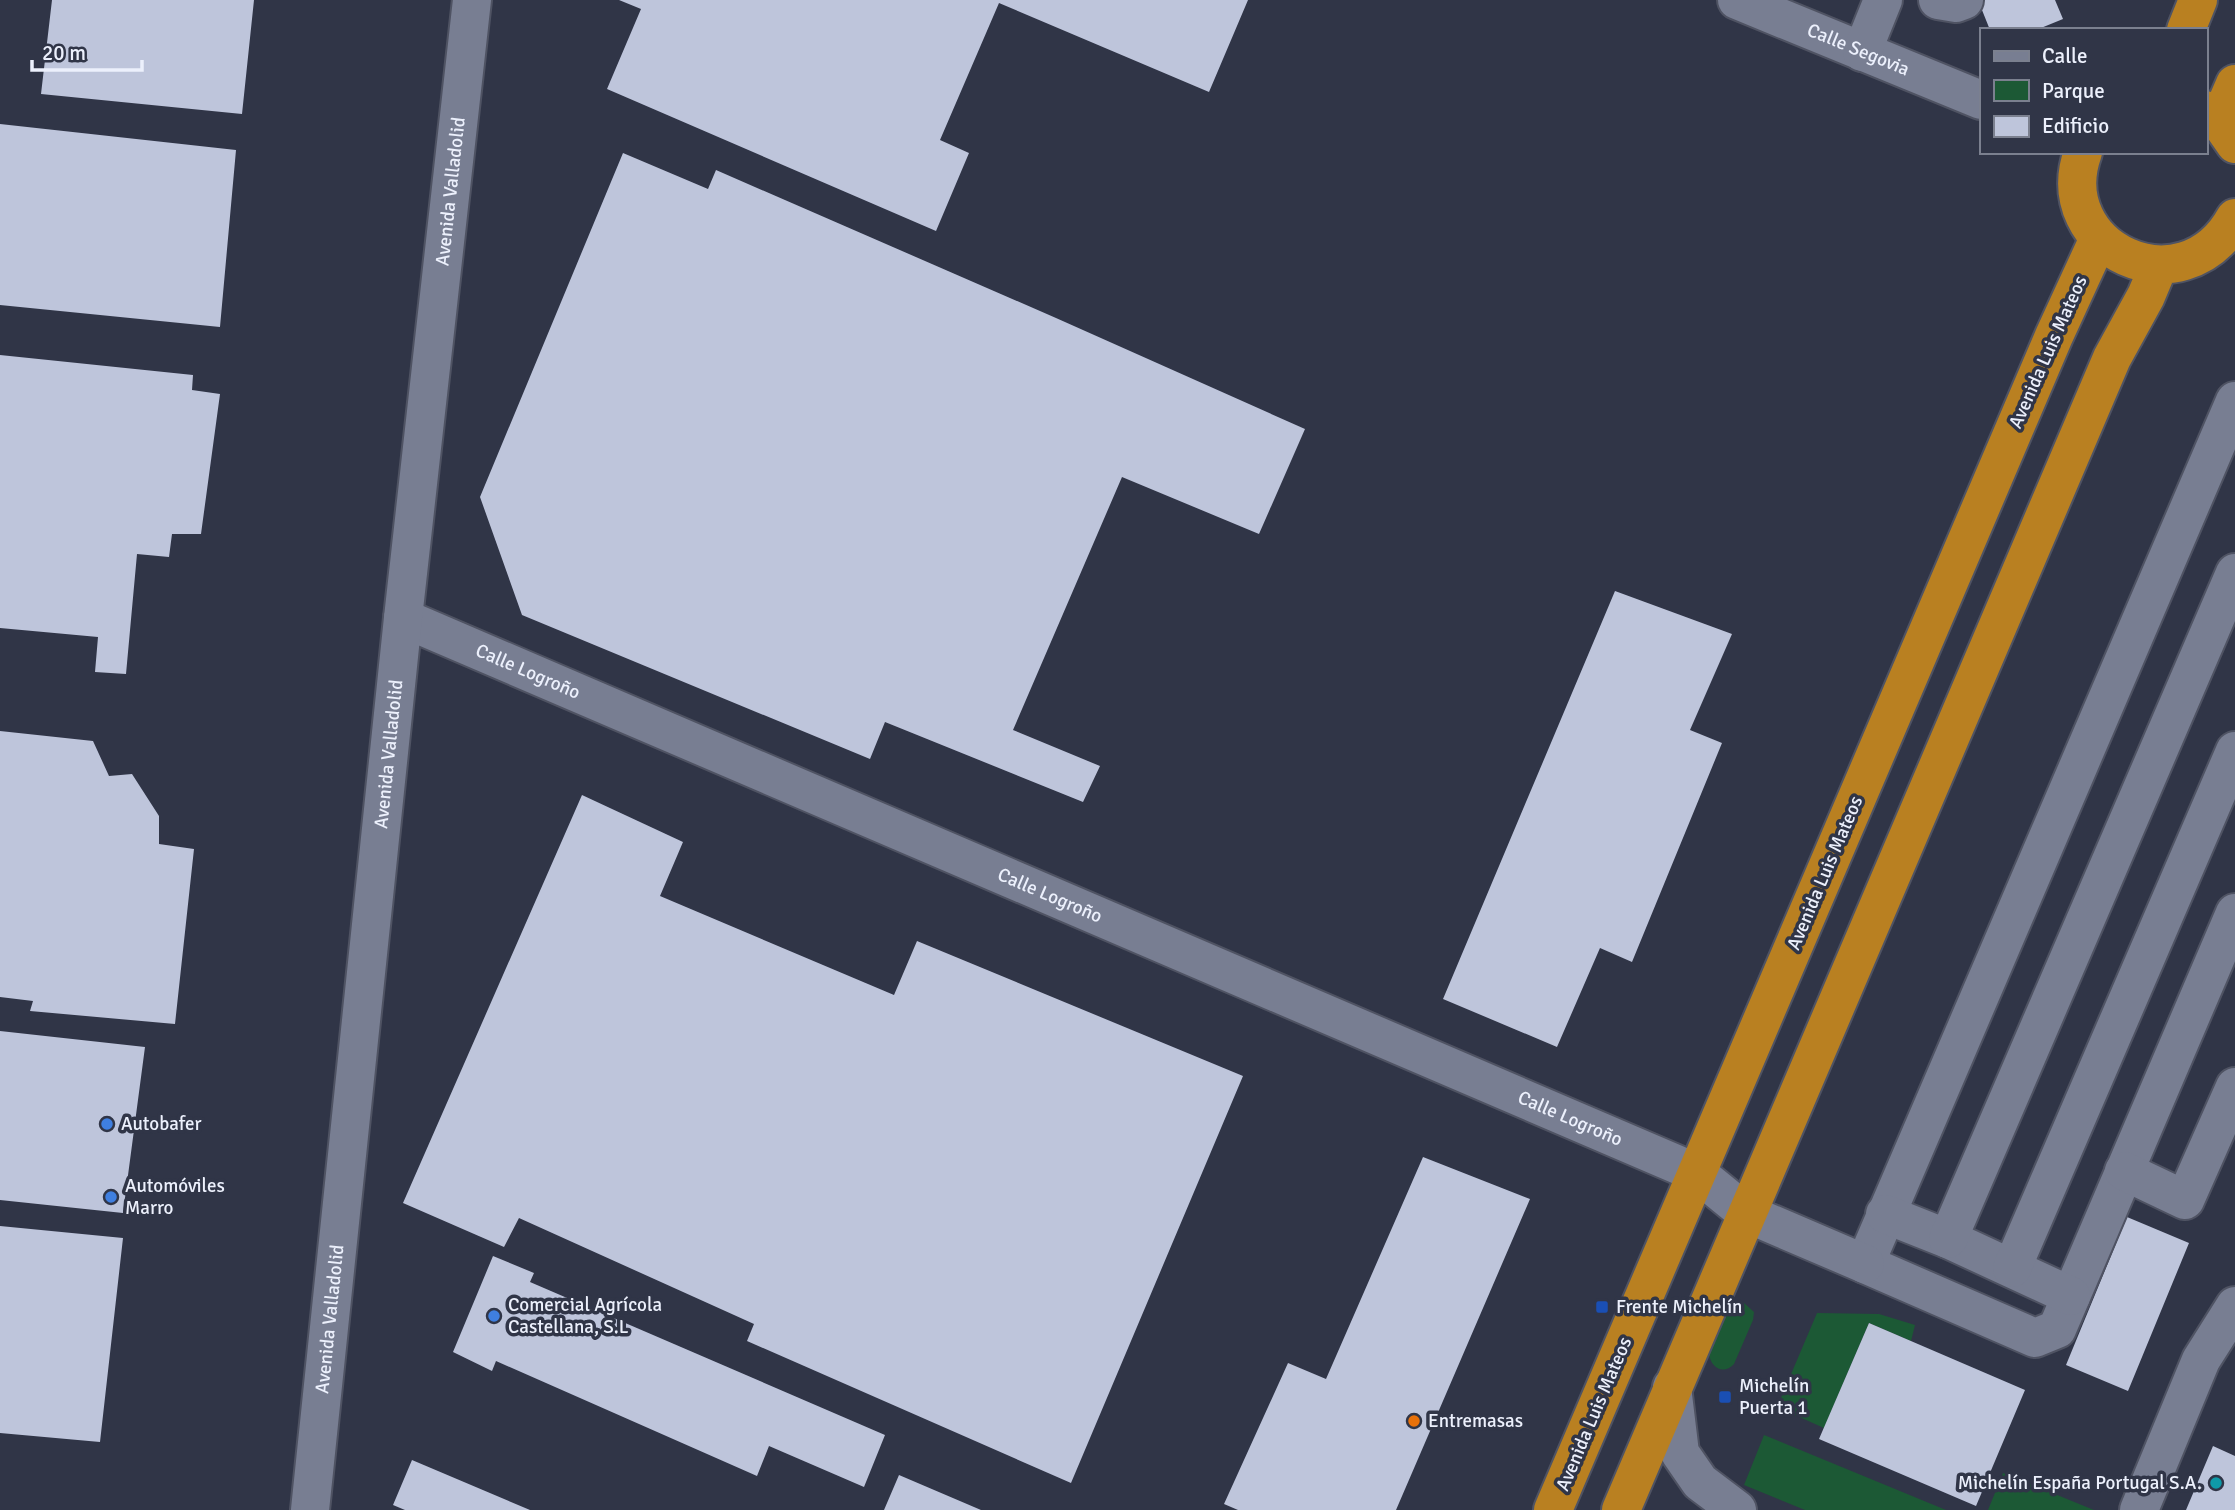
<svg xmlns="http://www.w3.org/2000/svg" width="2235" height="1510" viewBox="0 0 2235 1510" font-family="Signika,sans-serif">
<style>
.green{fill:#1c5935}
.building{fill:#bec5db}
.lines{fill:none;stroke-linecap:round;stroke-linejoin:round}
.minor-casing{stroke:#4f5363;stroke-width:42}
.highway-casing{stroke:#4f5363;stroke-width:42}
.minor{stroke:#787e92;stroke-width:38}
.highway{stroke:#b98021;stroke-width:38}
.shop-dot{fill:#3f7fe0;stroke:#303547;stroke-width:2.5}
.transit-dot{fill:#1a4fb4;stroke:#303547;stroke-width:2.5}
.food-dot{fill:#e8710a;stroke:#303547;stroke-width:2.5}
.culture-dot{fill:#0f9aa8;stroke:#303547;stroke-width:2.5}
.labels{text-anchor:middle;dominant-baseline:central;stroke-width:7;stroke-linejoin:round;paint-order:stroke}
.street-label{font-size:19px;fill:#ecf0fc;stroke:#303547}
.poi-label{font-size:19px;fill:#ecf0fc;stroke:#303547;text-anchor:start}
</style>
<rect width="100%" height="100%" fill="#303547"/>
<!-- green -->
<path class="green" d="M1738 1302 1744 1303 1754 1312 1753 1320 1734 1364C1723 1376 1710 1367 1709 1353L1731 1303Z
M1817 1313 1879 1314 1915 1325 1911 1341 1869 1323 1824 1428 1777 1407Z
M1764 1435 1946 1510H1805L1744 1485Z
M2003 1473 2094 1510H1988Z"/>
<!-- building -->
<path class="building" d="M52 0H254L242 114 41 94Z
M619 0H1248L1209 92 999 3 940 140 969 153 936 231 607 89 641 9Z
M1978 0H2055L2063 19 2036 30H1990Z
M0 124 236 150 220 327 0 305Z
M623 153 708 189 716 170 1056 318 1305 429 1259 534 1122 477 1013 730 1100 766 1083 802 885 722 870 759 522 615 480 497Z
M0 355 193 375 192 390 220 394 201 534H172L169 557 137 554 126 674 95 672 98 637 0 628Z
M1615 591 1732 634 1690 730 1722 743 1632 962 1600 948 1557 1047 1443 999Z
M0 731 93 741 109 776 132 774 159 816V844L194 849 175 1024 30 1011 33 1001 0 997Z
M582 795 683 842 660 896 894 995 917 941 1243 1076 1071 1483 747 1341 754 1324 519 1218 504 1247 403 1203Z
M0 1031 145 1047 123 1213 0 1200Z
M1423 1157 1530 1199 1396 1510H1238L1224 1504 1288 1363 1326 1379Z
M2127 1217 2189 1243 2128 1391 2066 1365Z
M0 1226 123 1238 100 1442 0 1433Z
M493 1256 534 1273 530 1282 885 1435 864 1487 769 1446 757 1476 496 1361 492 1371 453 1352Z
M1869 1323 2025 1390 1976 1506 1819 1439Z
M2213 1446 2235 1456V1510H2186Z
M412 1460 530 1510H405L393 1505Z
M899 1475 981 1510H884Z"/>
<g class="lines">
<defs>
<g id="minor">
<path id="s1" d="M1737 0 1981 100"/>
<path d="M1938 0 1956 3 1964 0"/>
<path d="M1862 52 1883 0"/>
<path d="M2235 401 1865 1264 2035 1338 2057 1329 2235 913"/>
<path id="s2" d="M403 618 1697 1173 1746 1213 1865 1264"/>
<path d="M2124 1171 2185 1200 2235 1087"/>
<path d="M1885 1214 1948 1239 2071 1296"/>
<path d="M1948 1239 2235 573"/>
<path d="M2012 1268 2235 751"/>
<path d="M1672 1387 1680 1453 1700 1482 1737 1510"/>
<path id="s3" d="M310 1510 403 618 472 0"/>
<path d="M2139 1510 2201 1360 2235 1306"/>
</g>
<path id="highway" d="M2186 30 2198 0
M2205 110 2219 121 2235 144
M2219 121 2235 84
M2083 152C2048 249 2183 312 2235 218
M1553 1510 2054 336 2099 238
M1621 1510 2112 358 2146 296 2159 265"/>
</defs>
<!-- minor casing -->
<use href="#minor" class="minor-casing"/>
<!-- highway casing -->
<use href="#highway" class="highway-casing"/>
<!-- minor -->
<use href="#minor" class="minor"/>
<!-- highway -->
<use href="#highway" class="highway"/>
</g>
<!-- markers -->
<g class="shop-dot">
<circle cx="107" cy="1124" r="7"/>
<circle cx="111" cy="1197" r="7"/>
<circle cx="494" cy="1316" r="7"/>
</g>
<g class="transit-dot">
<rect x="1595" y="1300" width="14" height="14" rx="3.5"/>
<rect x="1718" y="1390" width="14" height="14" rx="3.5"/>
</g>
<circle class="food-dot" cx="1414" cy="1421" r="7"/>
<circle class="culture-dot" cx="2216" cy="1483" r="7"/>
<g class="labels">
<!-- street labels -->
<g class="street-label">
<text stroke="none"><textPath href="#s1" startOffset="131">Calle Segovia</textPath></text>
<text stroke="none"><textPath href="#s3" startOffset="1326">Avenida Valladolid</textPath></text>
<text transform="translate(2048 352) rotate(-66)">Avenida Luis Mateos</text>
<text stroke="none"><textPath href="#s2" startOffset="136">Calle Logroño</textPath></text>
<text stroke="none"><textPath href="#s3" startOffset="760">Avenida Valladolid</textPath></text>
<text transform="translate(1825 873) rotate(-67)">Avenida Luis Mateos</text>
<text stroke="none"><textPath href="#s2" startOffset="704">Calle Logroño</textPath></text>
<text stroke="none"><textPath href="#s2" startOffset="1270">Calle Logroño</textPath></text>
<text stroke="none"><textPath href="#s3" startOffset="192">Avenida Valladolid</textPath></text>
<text transform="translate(1594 1414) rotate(-67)">Avenida Luis Mateos</text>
</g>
<!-- poi labels -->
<g class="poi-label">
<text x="121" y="1124">Autobafer</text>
<text x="125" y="1186">Automóviles<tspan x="125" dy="22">Marro</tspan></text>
<text x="508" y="1305">Comercial Agrícola<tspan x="508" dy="22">Castellana, S.L</tspan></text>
<text x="1616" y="1307">Frente Michelín</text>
<text x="1739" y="1386">Michelín<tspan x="1739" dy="22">Puerta 1</tspan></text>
<text x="1428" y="1421">Entremasas</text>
<text x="2202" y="1483" text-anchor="end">Michelín España Portugal S.A.</text>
</g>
</g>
<!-- legend -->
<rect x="1980" y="28" width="228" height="126" fill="#303547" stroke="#7b808f" stroke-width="2"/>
<rect x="1994" y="51" width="35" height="10" fill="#787e92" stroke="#7b808f" stroke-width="2"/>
<text x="2042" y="63" font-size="21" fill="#ecf0fc">Calle</text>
<rect x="1994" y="80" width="35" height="21" fill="#1c5935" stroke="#7b808f" stroke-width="2"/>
<text x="2042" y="98" font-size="21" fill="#ecf0fc">Parque</text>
<rect x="1994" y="116" width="35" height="21" fill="#bec5db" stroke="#7b808f" stroke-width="2"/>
<text x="2042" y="133" font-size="21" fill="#ecf0fc">Edificio</text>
<!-- scale -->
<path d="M32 60v10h110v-10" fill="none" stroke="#ecf0fc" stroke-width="3.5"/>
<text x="42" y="60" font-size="21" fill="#ecf0fc" stroke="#303547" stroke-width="5" paint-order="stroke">20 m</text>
</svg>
